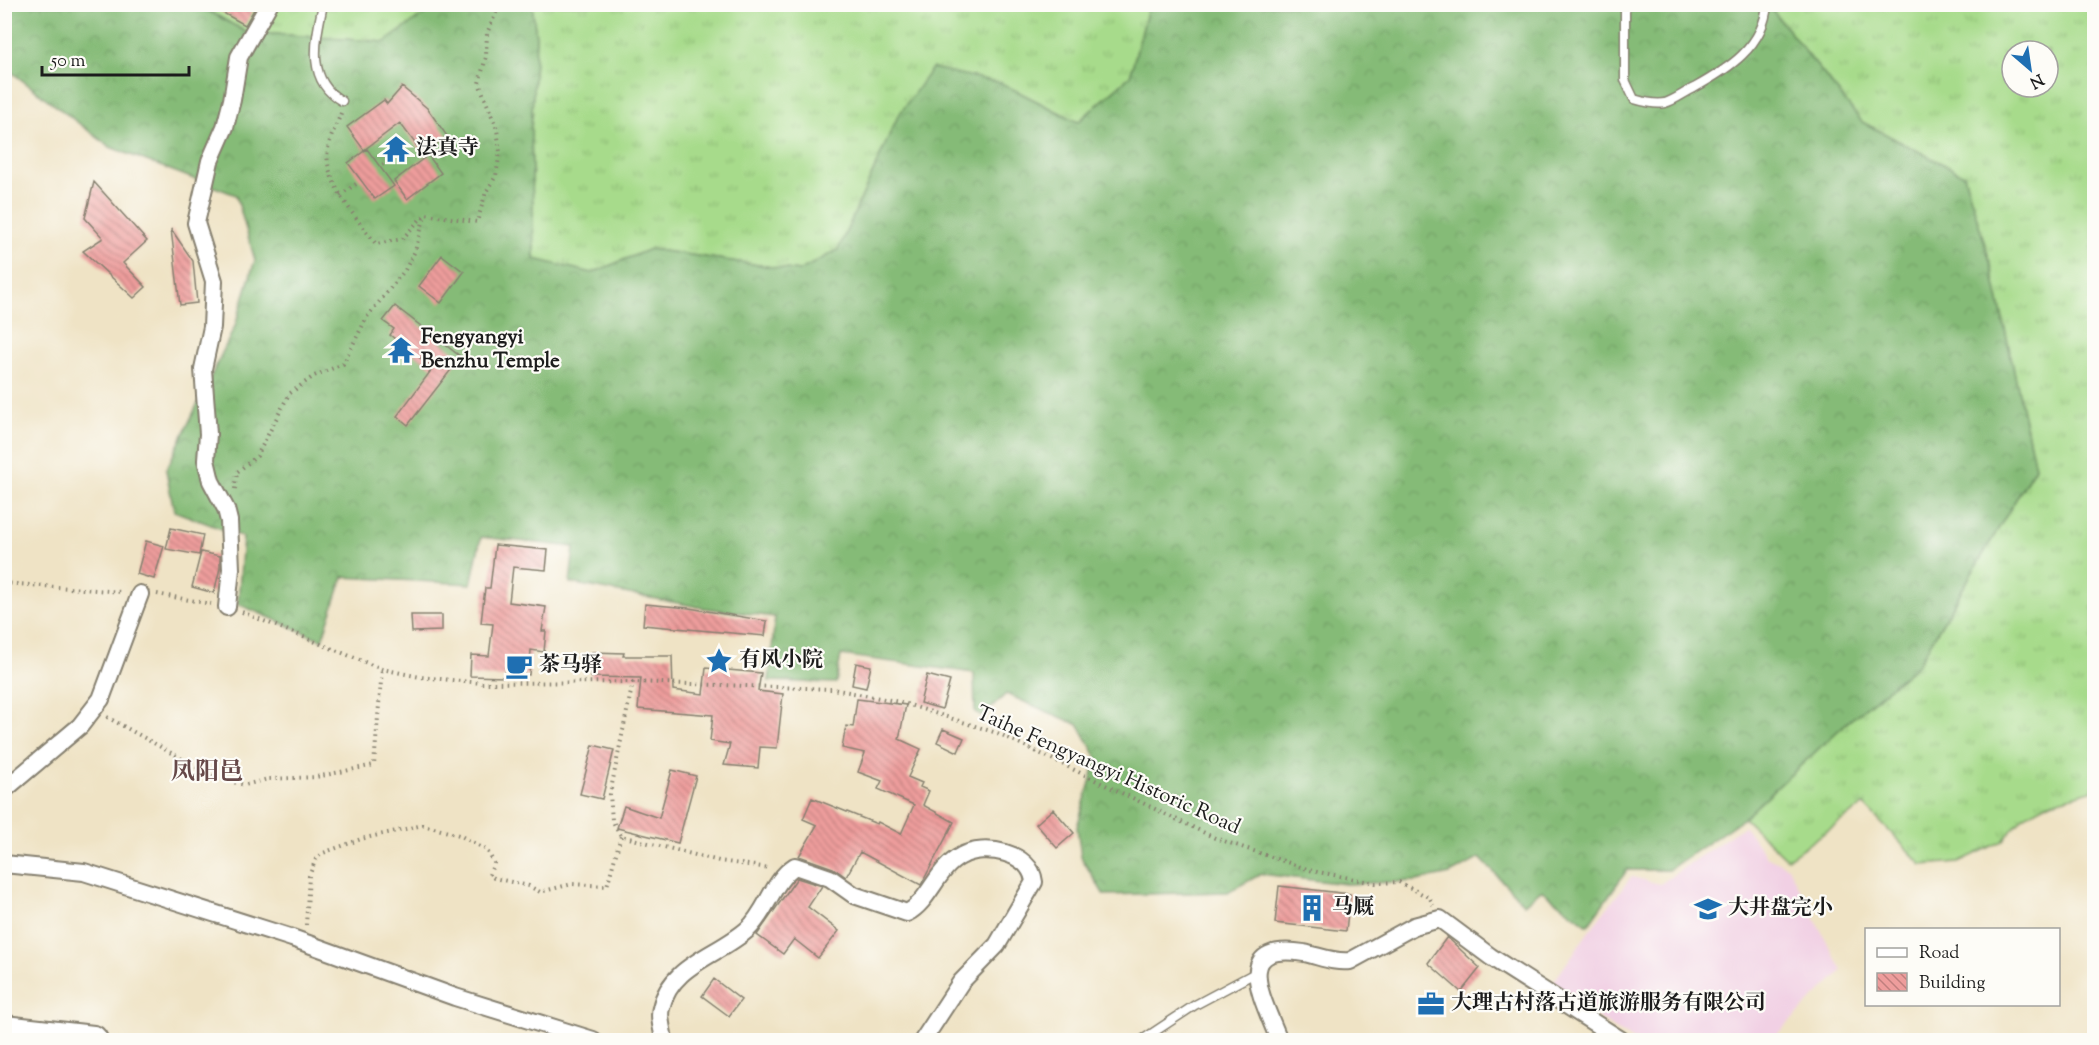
<svg xmlns="http://www.w3.org/2000/svg" width="2099" height="1045" viewBox="0 0 2099 1045" font-family="'Sorts Mill Goudy','Noto Serif SC',serif">
<style>
.built{fill:#f1d0e4}
.grass{fill:url(#grass-tufts);stroke:#627c54;stroke-width:1.5;fill-rule:evenodd}
.forest{fill:url(#forest-crowns);stroke:#506c4a;stroke-width:1.5}
.building{fill:url(#building-back-hatch)}
.lines{fill:none;stroke-linecap:round;stroke-linejoin:round}
.service-casing{stroke:#868070;stroke-width:11}
.minor-casing{stroke:#868070;stroke-width:20}
.trunk-casing{stroke:#868070;stroke-width:32}
.path{stroke:#868070;stroke-width:4;stroke-dasharray:1.5 4.5;stroke-linecap:butt}
.service{stroke:#fff;stroke-width:8}
.minor{stroke:#fff;stroke-width:16}
.trunk{stroke:#fff;stroke-width:28}
.labels{text-anchor:middle;dominant-baseline:central;stroke-width:4.5;stroke-linejoin:round;paint-order:stroke}
.poi-label{font-size:21px;font-weight:bold;fill:#1c1c1c;stroke:#fdfcf7;text-anchor:start}
.street-label{font-size:21px;fill:#1c1c1c;stroke:#fdfcf7}
.quarter-label{font-size:24px;font-weight:bold;fill:#664949;stroke:#fdfcf7}
</style>
<defs>
<pattern id="grass-tufts" width="24" height="20" patternUnits="userSpaceOnUse" patternTransform="scale(1.5)"><rect width="24" height="20" fill="#a7db8b"/><path d="M3 7l-1-3M5 7V3M7 7l1-3M15 17l-1-3M17 17v-4M19 17l1-3" fill="none" stroke="#8fbb77"/></pattern>
<pattern id="forest-crowns" width="20" height="18" patternUnits="userSpaceOnUse" patternTransform="scale(1.5)"><rect width="20" height="18" fill="#85bb77"/><path d="M2 6a3 3 0 1 1 6 0M12 15a3 3 0 1 1 6 0" fill="none" stroke="#72a066"/></pattern>
<pattern id="building-back-hatch" width="6" height="6" patternUnits="userSpaceOnUse" patternTransform="scale(1.5)"><rect width="6" height="6" fill="#ee9d9c"/><path d="M-1 5l2 2M0 0l6 6M5-1l2 2" fill="none" stroke="#c07f7e"/></pattern>
</defs>
<rect width="100%" height="100%" fill="#fdfcf7"/>
<filter id="ink" filterUnits="userSpaceOnUse"><feTurbulence type="fractalNoise" baseFrequency=".0167" numOctaves="2"/><feDisplacementMap in="SourceGraphic" scale="12" xChannelSelector="R" yChannelSelector="G"/><feConvolveMatrix kernelMatrix="1 2 1 2 8 2 1 2 1" color-interpolation-filters="sRGB"/></filter>
<filter id="wash" filterUnits="userSpaceOnUse"><feTurbulence type="fractalNoise" baseFrequency=".008" numOctaves="4" result="noise"/><feDisplacementMap in="SourceGraphic" scale="24" xChannelSelector="R" yChannelSelector="G"/><feGaussianBlur stdDeviation="1.35" result="paint"/><feColorMatrix in="noise" values="0 0 0 0 0 0 0 0 0 0 0 0 0 0 0 0 0 1.4 0 .05"/><feComposite in="paint" operator="in"/></filter>
<g filter="url(#wash)">
<rect width="100%" height="100%" fill="#efe3c5"/>
<!-- built -->
<path class="built" d="M1744 826 1766 856 1788 867 1842 971 1771 1040H1633L1550 987 1587 934 1631 877 1660 884Z"/>
<!-- grass -->
<path class="grass" d="M206 5H437L385 42 246 32 207 10Z
M532 5H1149L1130 76 1078 122 1001 83 898 116 838 250 799 271 650 249 592 273 534 259 531 131 536 37Z
M1768 5H2094V790L2051 802 2023 817 2003 841 1959 862 1922 865 1864 805 1787 859 1744 818 1843 726 1918 664 2035 467 1991 265 1964 175 1862 122ZM2012 51H2048V87H2012Z"/>
<!-- forest -->
<path class="forest" d="M4 5H206L207 10 246 32 385 42 437 5H532L536 37 531 131 534 259 592 273 650 249 799 271 838 250 898 116 932 68 1001 83 1078 122 1130 76 1149 5H1768L1862 122 1964 175 1991 265 2035 467 1918 664 1843 726 1744 818 1668 870H1627L1588 925 1541 890 1524 904 1480 858 1450 874 1416 881 1346 884 1261 874 1228 892 1104 895 1081 857 1077 827 1097 758 1079 725 1006 694 983 716 975 712 974 673 841 655 836 683 769 681 775 617 704 608 570 583 574 547 481 537 471 584 343 577 322 640 238 604 243 537 174 511 166 470 235 326 255 260 236 195 110 147 5 67Z"/>
<g id="blocks">
<!-- building -->
<path class="building" d="M207 4H257L245 25Z
M402 87 427 108 447 136 423 154 400 123 364 150 347 127 384 100 387 104Z
M367 149 394 186 375 199 348 163Z
M428 155 441 173 407 199 394 181Z
M94 182 147 241 123 263 146 287 134 298 83 251 103 238 85 218Z
M171 229 193 261 197 303 180 305Z
M442 255 464 272 441 303 419 286Z
M395 306 461 357 408 425 397 416 433 368 390 335 394 329 383 321Z
M171 528 203 535 199 555 166 549Z
M146 541 164 546 154 579 137 574Z
M495 545 548 550 546 570 513 567 509 602 546 607 542 631H546L544 652 531 650 529 675 505 672V677L470 676 471 655 489 656 493 624 481 623 485 588H490Z
M201 552 220 556V568L214 593 192 587Z
M645 604 689 608 767 621 765 636 643 625Z
M411 615H442V631L412 632Z
M592 652 624 653 623 656H672L673 690 703 694 706 668 761 673 758 691 783 694 777 748 760 747 758 768 724 765 730 744 710 741 713 715 638 709 641 678 591 677Z
M856 663 871 666 866 688 852 685Z
M927 675 950 681 942 709 920 703Z
M857 699 906 705 899 739 921 749 908 777 922 783 920 787 929 791 923 805 954 822 921 885 860 852 846 877 833 868 799 856 817 825 803 819 812 798 877 824 878 822 901 834 914 805 878 789 882 781 858 772 865 753 842 748 846 726 853 727Z
M943 729 964 738 958 752 937 742Z
M593 745 614 750 602 799 580 794Z
M672 770 696 776 678 843 617 828 624 806 659 818Z
M1053 809 1074 833 1057 848 1036 824Z
M797 878 822 886 808 907 839 931 818 958 794 939 783 954 757 935Z
M1279 886 1350 894 1346 931 1275 923Z
M1447 937 1480 968 1461 992 1428 963Z
M714 979 741 1000 729 1016 702 996Z"/>
</g>
</g>
<g filter="url(#ink)">
<use href="#blocks" fill-opacity="0" stroke="#868070" stroke-width="1.5"/>
<g class="lines">
<defs>
<path id="service" d="M323 4C316 39 305 80 342 101
M1625 4V80L1634 99C1644 102 1655 105 1665 103 1675 100 1685 92 1694 88 1728 69 1764 47 1767 4
M1142 1040 1195 1005 1257 972"/>
<path id="minor" d="M227 607 231 569 229 521 226 509 211 481 206 460 208 434 203 369 212 327 214 281 196 223 210 161 225 127 232 100 239 57 269 4
M4 790 80 726 101 699 140 594
M4 864 84 872 292 938 455 997 593 1040
M664 1040C663 1031 658 1017 661 1008 671 964 718 956 748 929 767 911 773 880 795 866L830 878 854 895 907 913C930 901 936 869 961 856 984 843 1031 852 1034 882L997 945 961 982 923 1040
M1279 1040C1264 1001 1229 941 1304 953 1319 956 1334 963 1350 961L1414 926 1440 919 1491 957 1621 1040"/>
<path id="trunk" d="M4 1030 93 1040"/>
</defs>
<!-- service casing -->
<use href="#service" class="service-casing"/>
<!-- minor casing -->
<use href="#minor" class="minor-casing"/>
<!-- trunk casing -->
<use href="#trunk" class="trunk-casing"/>
<!-- path -->
<path class="path" d="M341 113C337 125 330 136 328 149 322 180 359 221 376 244L402 239 425 214 477 222 486 192 496 176 500 152 497 129 479 83 486 57 487 33 500 4
M382 165 402 151
M340 195 356 184
M235 489 237 472 257 456 289 394 314 376 343 364 367 317 405 270 415 251 425 215
M4 583 122 592
M157 594 211 604
M242 612 382 669 420 677 482 683 633 682 833 689 900 702 1000 734 1215 838 1313 871 1375 883 1399 882 1430 898 1433 905
M633 682 610 794 612 820 621 836 719 861 770 868
M107 717 216 778 245 785 268 779 316 777 374 765 382 669
M306 925 309 876 316 859 323 853 361 839 423 825 459 835 487 850 494 863 489 875 494 878 529 886 540 892 572 884 607 886 621 836"/>
<!-- service -->
<use href="#service" class="service"/>
<!-- minor -->
<use href="#minor" class="minor"/>
<!-- trunk -->
<use href="#trunk" class="trunk"/>
</g>
</g>
<!-- icons -->
<defs>
<symbol id="temple-bare" viewBox="-9 -9 18 18"><path d="M0-6L5-2H3V0L6.5 2.5H4V6H1.5V3h-3V6H-4V2.5H-6.5L-3 0V-2H-5Z" fill="#1f6fb2" stroke="#fdfcf7" stroke-width="2.5" paint-order="stroke"/></symbol>
<symbol id="sight-bare" viewBox="-9 -9 18 18"><path d="M0-6L1.8-2.2L6-1.7L2.9 1.2L3.7 5.4L0 3.3L-3.7 5.4L-2.9 1.2L-6-1.7L-1.8-2.2Z" fill="#1f6fb2" stroke="#fdfcf7" stroke-width="2.5" paint-order="stroke"/></symbol>
<symbol id="cafe-bare" viewBox="-9 -9 18 18"><path d="M-5.5-4.5H6V0H3Q3 3.5 0 3.5H-2.5Q-5.5 3.5-5.5 0ZM3-3.2v2h1.7v-2ZM-6 4.5H4V6H-6Z" fill="#1f6fb2" stroke="#fdfcf7" stroke-width="2.5" paint-order="stroke"/></symbol>
<symbol id="building-bare" viewBox="-9 -9 18 18"><path d="M-4-6H4V6H1V3H-1V6H-4ZM-2.5-4.3h1.7v1.8h-1.7ZM.8-4.3h1.7v1.8H.8ZM-2.5-1h1.7V.8h-1.7ZM.8-1h1.7V.8H.8Z" fill="#1f6fb2" stroke="#fdfcf7" stroke-width="2.5" paint-order="stroke"/></symbol>
<symbol id="school-bare" viewBox="-9 -9 18 18"><path d="M0-5L7-2L0 1L-7-2ZM-4 1L0 2.5L4 1V4Q0 6-4 4Z" fill="#1f6fb2" stroke="#fdfcf7" stroke-width="2.5" paint-order="stroke"/></symbol>
<symbol id="office-bare" viewBox="-9 -9 18 18"><path d="M-6-3h4V-5.5h4V-3h4V5H-6ZM-1-4.5V-3h2v-1.5ZM-6 0V1H6V0Z" fill="#1f6fb2" stroke="#fdfcf7" stroke-width="2.5" paint-order="stroke"/></symbol>
</defs>
<g fill-rule="evenodd">
<use href="#temple-bare" x="377" y="130" width="38" height="38"/>
<use href="#temple-bare" x="382" y="331" width="38" height="38"/>
<use href="#sight-bare" x="700" y="642" width="38" height="38"/>
<use href="#cafe-bare" x="500" y="647" width="38" height="38"/>
<use href="#building-bare" x="1293" y="889" width="38" height="38"/>
<use href="#school-bare" x="1689" y="890" width="38" height="38"/>
<use href="#office-bare" x="1412" y="985" width="38" height="38"/>
</g>
<g class="labels">
<!-- poi labels -->
<g class="poi-label">
<text x="416" y="149">法真寺</text>
<text x="421" y="338">Fengyangyi<tspan x="421" dy="24">Benzhu Temple</tspan></text>
<text x="739" y="661">有风小院</text>
<text x="539" y="666">茶马驿</text>
<text x="1332" y="908">马厩</text>
<text x="1728" y="909">大井盘完小</text>
<text x="1451" y="1004">大理古村落古道旅游服务有限公司</text>
</g>
<!-- street labels -->
<g class="street-label">
<text transform="translate(1108 771) rotate(24)">Taihe Fengyangyi Historic Road</text>
</g>
<!-- quarter labels -->
<g class="quarter-label">
<text x="207" y="773">凤阳邑</text>
</g>
</g>
<!-- margin -->
<rect width="2099" height="1045" fill="none" stroke="#fdfcf7" stroke-width="24"/>
<!-- legend -->
<rect x="1865" y="928" width="195" height="78" fill="#fdfcf7" stroke="#a3a29f" stroke-width="1.5"/>
<rect x="1877" y="948" width="30" height="9" fill="#ffffff" stroke="#a3a29f" stroke-width="1.5"/>
<text x="1919" y="958" font-size="18" fill="#1c1c1c">Road</text>
<rect x="1877" y="973" width="30" height="18" fill="url(#building-back-hatch)" stroke="#a3a29f" stroke-width="1.5"/>
<text x="1919" y="988" font-size="18" fill="#1c1c1c">Building</text>
<!-- north arrow -->
<g transform="translate(2030 69) rotate(151)"><circle r="28" fill="#fdfcf7" stroke="#a3a29f" stroke-width="1.5"/>
<path d="M0-4.5L10 22L0 15L-10 22Z" fill="#1f6fb2"/>
<text y="-9" font-size="16" font-weight="bold" text-anchor="middle" fill="#1c1c1c">N</text>
</g>
<!-- scale -->
<path d="M42 66v9h147v-9" fill="none" stroke="#1c1c1c" stroke-width="3"/>
<text x="51" y="66" font-size="18" fill="#1c1c1c" stroke="#fdfcf7" stroke-width="4.5" paint-order="stroke">50 m</text>
</svg>
